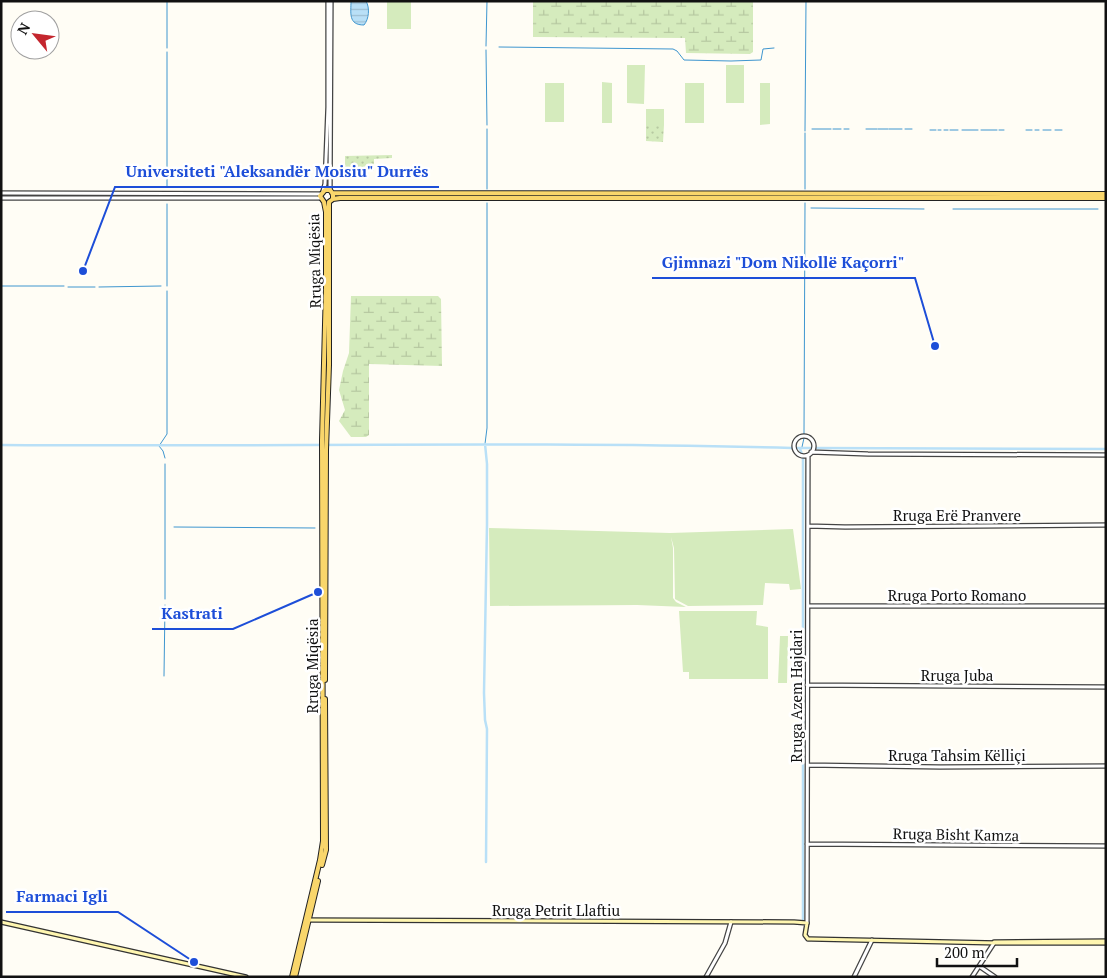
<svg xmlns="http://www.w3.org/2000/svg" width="1107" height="978" viewBox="0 0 1107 978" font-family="'PT Serif',serif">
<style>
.grass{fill:#d5ebbd}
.wetland{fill:url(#wetland-marsh)}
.park{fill:url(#park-dots)}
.water{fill:url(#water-rules);stroke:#3f96cf}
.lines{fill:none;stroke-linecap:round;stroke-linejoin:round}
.stream{stroke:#3f96cf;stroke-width:1}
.canal{stroke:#b9e0f7;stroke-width:2.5}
.tertiary-casing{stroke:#444;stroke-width:5.5}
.secondary-casing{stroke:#333;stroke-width:5.5}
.primary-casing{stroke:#222;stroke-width:6}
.tertiary{stroke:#fff;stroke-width:3}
.secondary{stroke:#fff6b0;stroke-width:3}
.primary{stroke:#f9d66b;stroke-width:4}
.labels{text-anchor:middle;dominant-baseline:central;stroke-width:5;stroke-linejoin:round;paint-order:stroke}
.street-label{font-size:15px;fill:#111;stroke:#fff}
.leader{fill:none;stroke:#1d4ed8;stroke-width:2}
.callout-dot{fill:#1d4ed8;stroke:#fff;stroke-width:2}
.callout-label{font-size:16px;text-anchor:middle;font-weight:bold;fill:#1d4ed8;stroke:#fff;stroke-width:5;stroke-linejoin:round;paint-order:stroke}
</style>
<defs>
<pattern id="wetland-marsh" width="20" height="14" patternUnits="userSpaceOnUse" patternTransform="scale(1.25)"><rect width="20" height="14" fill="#d5ebbd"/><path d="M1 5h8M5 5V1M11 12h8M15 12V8" fill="none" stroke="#b6c8a1"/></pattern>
<pattern id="park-dots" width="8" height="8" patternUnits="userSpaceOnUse" patternTransform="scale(1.25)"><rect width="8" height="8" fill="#d5ebbd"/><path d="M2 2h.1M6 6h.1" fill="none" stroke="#b6c8a1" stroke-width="1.8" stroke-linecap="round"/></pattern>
<pattern id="water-rules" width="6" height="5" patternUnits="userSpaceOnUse" patternTransform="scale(1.25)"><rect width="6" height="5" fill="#b9e0f7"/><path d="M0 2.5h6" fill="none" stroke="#9ebfd3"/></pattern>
</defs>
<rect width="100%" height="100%" fill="#fffdf5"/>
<!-- grass -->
<path class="grass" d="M387 1H411V29H387Z
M627 65H645L644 104 627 103Z
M726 65H744V103H726Z
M602 82 612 83V123H602Z
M545 83H564V122H545Z
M685 83H704V123H685Z
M760 83H770V124L760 125Z
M646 109H664V125H646Z
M489 528 670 533 793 529 801 589 790 590 789 584 765 583 763 605 688 606 675 599 674 548 671 537 673 548V598L676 602 686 607 637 605 490 606Z
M679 611H757L756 625 768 627V679H689V672H683Z
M780 636H788L787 683H778Z"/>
<!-- wetland -->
<path class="wetland" d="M533 1H753V52L750 54 686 53 685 38 533 37Z
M351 296H438L441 299 442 366 369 364V435L366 437H351L339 421 345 410 339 390 343 371 349 353Z"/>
<!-- park -->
<path class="park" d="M646 125H664L663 142 646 141Z
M392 155V158L374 159V171L345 170V156Z"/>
<!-- water -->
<path class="water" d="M351 1H366C370 8 369 19 364 25 348 25 351 13 351 1Z"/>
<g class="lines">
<!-- stream -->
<path class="stream" d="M486 46 487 1
M499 47 673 49 677 51 684 60 731 61 761 60 763 49 774 48
M167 48V1
M486 50 487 125
M487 129V189
M812 129H831
M833 129H841
M844 129H849
M866 129H877
M878 129H888
M889 129H902
M905 129H912
M930 130H936
M938 130H941
M944 130H948
M950 130H958
M962 130H978
M981 130H997
M999 130H1004
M1026 130H1032
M1035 130H1039
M1043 130H1051
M1055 130H1062
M805 131 806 1
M805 133V189
M167 187V52
M811 208 924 209
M953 209H1098
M1 286H64
M167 286V204
M68 287H95
M99 287 161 286
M804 435 805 203
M485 444 487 428V203
M800 449 802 447 804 438
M165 458 163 451 159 446 167 434V291
M174 527 315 528
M165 599V464
M164 676 165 605"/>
<!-- canal -->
<path class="canal" d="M485 444 487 464V524L484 693 485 720 487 729 486 862
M1 445C265 447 529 441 792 448
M796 448H811
M815 448 1106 449
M800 449 802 454
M803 919V457"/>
<defs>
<path id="tertiary" d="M330 190 331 1
M323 191 325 184 328 107V1
M1 193 321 194
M1 198H321
M794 446a10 10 0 1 1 20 0a10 10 0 1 1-20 0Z
M811 452 868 454 1106 455
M808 526 845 527 1106 525
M808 606H1106
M807 685 1106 687
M808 765 940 767 1106 766
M807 844 1106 846
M807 923 808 455
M979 966 995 977
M706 977 725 943 731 922
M854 977 872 940
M972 977 994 943"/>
<path id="secondary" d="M309 920 794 922 807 923 805 935 808 939H811L997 943H1106
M1 922 246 977
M994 942 1106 941"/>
<path id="primary" d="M332 193 1106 194
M333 199 340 198H1106
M325 680 326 450 329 365V202
M322 865 326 850 325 699
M292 977 320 860 323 841 322 440 326 286V212L324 202 320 196 325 190H330L333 194V199L329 202
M295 977 318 881"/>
</defs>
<!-- tertiary casing -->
<use href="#tertiary" class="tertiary-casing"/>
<!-- secondary casing -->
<use href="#secondary" class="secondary-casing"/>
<!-- primary casing -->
<use href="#primary" class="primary-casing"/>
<!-- tertiary -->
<use href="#tertiary" class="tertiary"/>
<!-- secondary -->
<use href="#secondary" class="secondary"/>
<!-- primary -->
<use href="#primary" class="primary"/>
</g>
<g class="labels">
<!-- street labels -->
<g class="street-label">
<text transform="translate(314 261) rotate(-91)">Rruga Miqësia</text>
<text x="957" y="515">Rruga Erë Pranvere</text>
<text x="957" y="595">Rruga Porto Romano</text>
<text transform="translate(312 666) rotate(-90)">Rruga Miqësia</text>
<text x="957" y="675">Rruga Juba</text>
<text transform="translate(796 696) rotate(-90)">Rruga Azem Hajdari</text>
<text x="957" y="755">Rruga Tahsim Këlliçi</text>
<text transform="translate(956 834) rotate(1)">Rruga Bisht Kamza</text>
<text x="556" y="910">Rruga Petrit Llaftiu</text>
</g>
</g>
<!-- callouts -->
<path class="leader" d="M83 271L115 187H439M935 346L915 278H652M318 592L233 629H152M194 962L118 912H6"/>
<g class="callout-dot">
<circle cx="83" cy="271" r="5"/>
<circle cx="935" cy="346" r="5"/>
<circle cx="318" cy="592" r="5"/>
<circle cx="194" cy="962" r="5"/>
</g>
<g class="callout-label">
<text x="277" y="177">Universiteti "Aleksandër Moisiu" Durrës</text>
<text x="783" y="268">Gjimnazi "Dom Nikollë Kaçorri"</text>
<text x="192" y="619">Kastrati</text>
<text x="62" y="902">Farmaci Igli</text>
</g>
<!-- border -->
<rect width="1107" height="978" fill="none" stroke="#111111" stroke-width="5"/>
<!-- north arrow -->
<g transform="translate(35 35) rotate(299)"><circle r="24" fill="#ffffff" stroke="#a0a0a0"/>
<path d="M0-4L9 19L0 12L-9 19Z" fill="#c4262e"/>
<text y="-8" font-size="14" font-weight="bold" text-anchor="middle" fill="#111111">N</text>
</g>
<!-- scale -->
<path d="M937 958v8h80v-8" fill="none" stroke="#111111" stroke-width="2.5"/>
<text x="944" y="958" font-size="15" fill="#111111" stroke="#ffffff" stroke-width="4" paint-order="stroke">200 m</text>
</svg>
